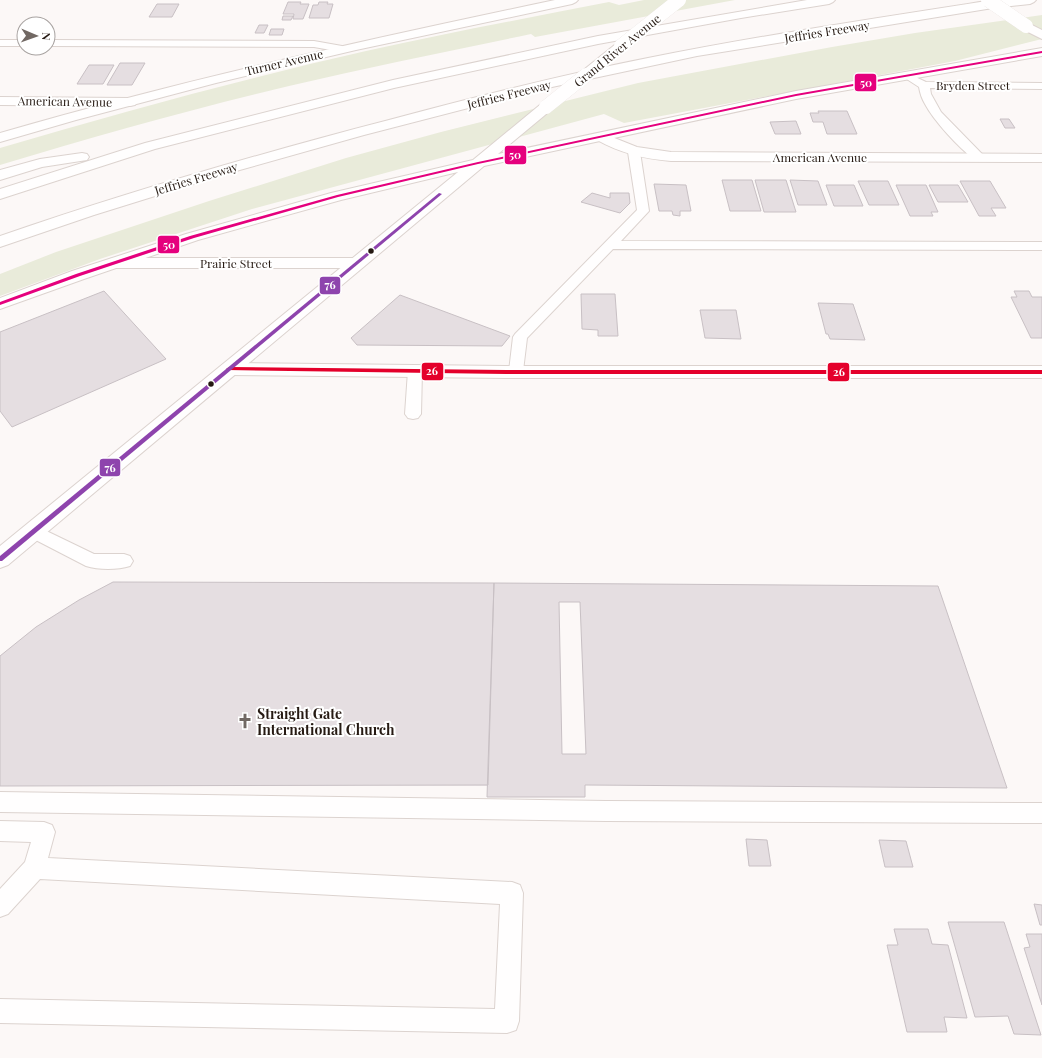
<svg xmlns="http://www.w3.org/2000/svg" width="1042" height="1058" viewBox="0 0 1042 1058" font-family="'Playfair Display',serif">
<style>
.green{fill:#e9ebda}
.building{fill:#e5dee1;stroke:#c8c0c4;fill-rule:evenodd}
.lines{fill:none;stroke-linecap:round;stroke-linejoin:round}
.lane-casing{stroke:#dcd3cf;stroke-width:2}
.street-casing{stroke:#dcd3cf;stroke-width:2}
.primary-casing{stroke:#dcd3cf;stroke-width:2}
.highway-casing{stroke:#dcd3cf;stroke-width:2}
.lane{fill:#fffefe;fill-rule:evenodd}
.street{fill:#fffefe;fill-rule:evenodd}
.primary{fill:#fffefe;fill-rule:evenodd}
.highway{fill:#fffefe;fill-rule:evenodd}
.primary-bridge-casing{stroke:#dcd3cf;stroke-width:14;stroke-linecap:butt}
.primary-bridge{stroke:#fffefe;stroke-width:14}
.bus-1-casing{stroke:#fff;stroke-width:3}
.bus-2-casing{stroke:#fff;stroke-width:3}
.bus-3-casing{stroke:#fff;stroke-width:3}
.bus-1{fill:#e5007d;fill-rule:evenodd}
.bus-2{fill:#e4002b;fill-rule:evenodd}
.bus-3{fill:#8e44ad;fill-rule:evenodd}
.bus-dot{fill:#261a13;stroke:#fff;stroke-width:1.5}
.labels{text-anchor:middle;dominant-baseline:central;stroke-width:4;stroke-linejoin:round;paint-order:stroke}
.far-street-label{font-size:12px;fill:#261a13;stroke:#fff}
.poi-label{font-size:14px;font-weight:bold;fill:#261a13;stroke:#fff;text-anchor:start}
.line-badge{stroke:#fff;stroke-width:1.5}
.badge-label{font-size:11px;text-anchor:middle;font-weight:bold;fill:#fff}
</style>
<rect width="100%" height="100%" fill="#fcf8f7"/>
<!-- green -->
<path class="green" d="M644 0H735L535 37 531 34C450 51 369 67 289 86 192 109 96 136 0 165V148C121 112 243 79 366 51 446 33 528 18 609 2L619 5Z
M1042 15V39L955 61 624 123 604 114 252 209 100 259 0 296V274L56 252 209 201 346 158 441 132 638 83 832 47 915 33Z"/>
<!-- building -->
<path class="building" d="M288 2H301L300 4H309L303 19H293L294 14H283Z
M319 2H328L327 4H333L329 18H309L313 5H318Z
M157 4H179L172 17H149Z
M283 16H293L291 20H282Z
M259 25H268L264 33H255Z
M271 29H284L282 35H269Z
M120 63H145L132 85H107Z
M89 65H114L103 84H77Z
M818 111H847L857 134H827L823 122H813L810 113H819Z
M1000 119H1009L1015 128H1005Z
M796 121 801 134H775L770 122Z
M722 180H752L761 211H730Z
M755 180H786L796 212H764Z
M790 180 818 181 827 205H798Z
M858 181H888L899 205H869Z
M960 181H990L1006 208H991L996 216H979Z
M654 184 686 185 691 211H680V216L673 215 672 211H659Z
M826 185H854L863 206H834Z
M896 185H926L938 212H931L933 216H910Z
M929 185H958L968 202H938Z
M592 193 610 198V193H629L630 203 620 213 581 202Z
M104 291 166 359 12 427 0 411V332Z
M1014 291H1029L1032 297H1042V338H1031L1011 297H1017Z
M581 294H615L618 336H598V330L582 329Z
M400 295 510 336 502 346 357 345 351 338Z
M818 303 853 304 865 340 830 339 828 334H826Z
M700 310H736L741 339 705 338Z
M113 582 494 583 488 785 0 786V656L36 627 79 600Z
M494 583 938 586 1007 788 585 785V797H487ZM559 602H580L586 754H562Z
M746 839 767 840 771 866H749Z
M879 840 906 841 913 867H885Z
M1034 904 1042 905V925H1040Z
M948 922H1004L1041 1035 1014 1034 1008 1016 975 1017Z
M894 929H928L932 944 948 945 967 1018 944 1017 947 1032H907L887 945H898Z
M1026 934H1042V1005L1024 948 1030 947Z"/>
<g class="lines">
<defs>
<path id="lane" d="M0 40H24V46H0Z
M48 40 314 41 342 46 347 49 342 52 314 47 48 46Z
M907 73 926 82 1042 83V89L930 88 931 94 941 112 985 157 983 159C980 160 977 161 974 159 959 148 934 121 925 104 922 99 920 93 919 87L902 76Z
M634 149 638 150 640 152 649 211 621 241 1042 242V250L613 249 527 338 523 371 521 374 516 376 511 374 509 371 513 337 515 334 637 210 628 152 630 150Z
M415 366 420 368 422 371 421 414 418 418 413 419 408 418 405 414 408 371 410 368Z
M34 525 94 554H124L130 556 133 561 130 566C118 570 98 570 86 566L28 536 25 531 28 526Z
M0 792 606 801 1042 803V823L606 821 0 812Z
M0 821 44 822 52 825 55 832 48 858 512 882 520 885 523 893 519 1021 516 1030 507 1033 0 1023V999L495 1009 500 904 40 879 8 914 0 917V889L25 862 31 842 0 841Z"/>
<path id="street" d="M0 97 130 98 135 99 137 102 135 105 130 106 0 105Z
M602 133 637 147 671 152 1042 154V162L671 161C644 159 620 153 597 140L595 137 597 134Z
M116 258H357L363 259 365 263 363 267 357 268H116L110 267 108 263 110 259Z
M229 363 506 366H1042V378H506L229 375 222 373 220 369 222 365Z"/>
<path id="primary" d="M555 0H578L576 2 572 4 356 50 216 83 76 120 0 142V133C183 80 369 39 555 0Z
M1026 22 1042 30V39L1022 29 1020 26 1022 23Z
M621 42 625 43 627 46 625 49 591 78H581L579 75 581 72 617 43Z
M1042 48V56L796 99 484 166 8 565 0 568V546L458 172 341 200 198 240 84 279 0 309V298L72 271 186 234 331 193 473 160 541 104 546 103 551 104 553 107 551 110 498 154 796 91Z"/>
<path id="highway" d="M807 0H835L833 2 829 4 741 18 598 44 394 88 155 149 0 199V189L145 143 393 80 598 36Z
M993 0H1036L1034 2 1030 4 993 8 697 56 538 90 364 135 229 173 94 215 0 247V236C128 192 258 154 389 120 475 97 561 75 648 58 763 35 878 18 993 0Z
M82 153 87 154 89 157 87 160 42 167 0 180V170L40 159Z"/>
</defs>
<!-- lane casing -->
<use href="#lane" class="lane-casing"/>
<!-- street casing -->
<use href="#street" class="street-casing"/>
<!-- primary casing -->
<use href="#primary" class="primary-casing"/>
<!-- highway casing -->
<use href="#highway" class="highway-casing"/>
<!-- lane -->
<use href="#lane" class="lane"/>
<!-- street -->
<use href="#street" class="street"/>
<!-- primary -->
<use href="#primary" class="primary"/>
<!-- highway -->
<use href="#highway" class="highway"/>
<defs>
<path id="primary-bridge" d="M988 0 1026 26
M621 46 679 0
M546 107 586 75"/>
</defs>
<!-- primary-bridge casing -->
<use href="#primary-bridge" class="primary-bridge-casing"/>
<!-- primary-bridge -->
<use href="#primary-bridge" class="primary-bridge"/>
<defs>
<path id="bus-1" d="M1042 51V53L796 96 478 164 338 197 194 238 80 276 0 305V302L76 274 190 236 337 195 478 162 796 94Z"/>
<path id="bus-2" d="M229 367 506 370H1042V374H506L227 370 226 369Z"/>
<path id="bus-3" d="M439 193 442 194 2 561H0V556Z"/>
</defs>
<!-- bus-1 casing -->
<use href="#bus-1" class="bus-1-casing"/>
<!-- bus-2 casing -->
<use href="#bus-2" class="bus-2-casing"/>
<!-- bus-3 casing -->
<use href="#bus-3" class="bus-3-casing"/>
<!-- bus-1 -->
<use href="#bus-1" class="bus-1"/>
<!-- bus-2 -->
<use href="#bus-2" class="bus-2"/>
<!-- bus-3 -->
<use href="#bus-3" class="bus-3"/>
</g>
<!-- icons -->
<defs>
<symbol id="church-bare" viewBox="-9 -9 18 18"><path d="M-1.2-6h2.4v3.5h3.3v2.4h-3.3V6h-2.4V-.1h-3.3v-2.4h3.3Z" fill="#716863" stroke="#fff" stroke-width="2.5" paint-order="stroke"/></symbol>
</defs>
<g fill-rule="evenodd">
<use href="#church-bare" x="234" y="710" width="22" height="22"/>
</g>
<!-- markers -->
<g class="bus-dot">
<circle cx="371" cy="251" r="3.5"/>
<circle cx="211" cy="384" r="3.5"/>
</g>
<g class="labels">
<!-- far-street labels -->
<g class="far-street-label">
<text transform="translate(827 31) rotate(-9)">Jeffries Freeway</text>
<text transform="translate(617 50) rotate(-39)">Grand River Avenue</text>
<text transform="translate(284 62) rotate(-13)">Turner Avenue</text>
<text x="973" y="85">Bryden Street</text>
<text transform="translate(509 94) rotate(-14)">Jeffries Freeway</text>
<text transform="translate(65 101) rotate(1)">American Avenue</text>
<text x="820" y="157">American Avenue</text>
<text transform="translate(196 178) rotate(-17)">Jeffries Freeway</text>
<text x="236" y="263">Prairie Street</text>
</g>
<!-- poi labels -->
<g class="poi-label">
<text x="257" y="713">Straight Gate<tspan x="257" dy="16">International Church</tspan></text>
</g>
</g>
<g class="line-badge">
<rect x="854" y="73" width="23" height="19" rx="4" fill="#e5007d"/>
<rect x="504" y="145" width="23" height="20" rx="4" fill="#e5007d"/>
<rect x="157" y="235" width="23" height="19" rx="4" fill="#e5007d"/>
<rect x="319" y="276" width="22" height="19" rx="4" fill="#8e44ad"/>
<rect x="421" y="362" width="23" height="19" rx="4" fill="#e4002b"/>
<rect x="827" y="362" width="23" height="20" rx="4" fill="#e4002b"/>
<rect x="99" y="458" width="22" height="19" rx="4" fill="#8e44ad"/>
</g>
<g class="badge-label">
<text x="866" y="87">50</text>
<text x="515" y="159">50</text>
<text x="169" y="249">50</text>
<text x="330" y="289">76</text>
<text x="432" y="375">26</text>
<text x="839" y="376">26</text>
<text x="110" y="472">76</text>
</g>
<!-- north arrow -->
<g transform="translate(36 36) rotate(92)"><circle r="19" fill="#ffffff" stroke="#a8a3a1"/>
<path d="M0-3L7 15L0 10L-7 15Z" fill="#716863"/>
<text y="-6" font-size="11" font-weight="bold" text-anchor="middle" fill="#261a13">N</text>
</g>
</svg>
